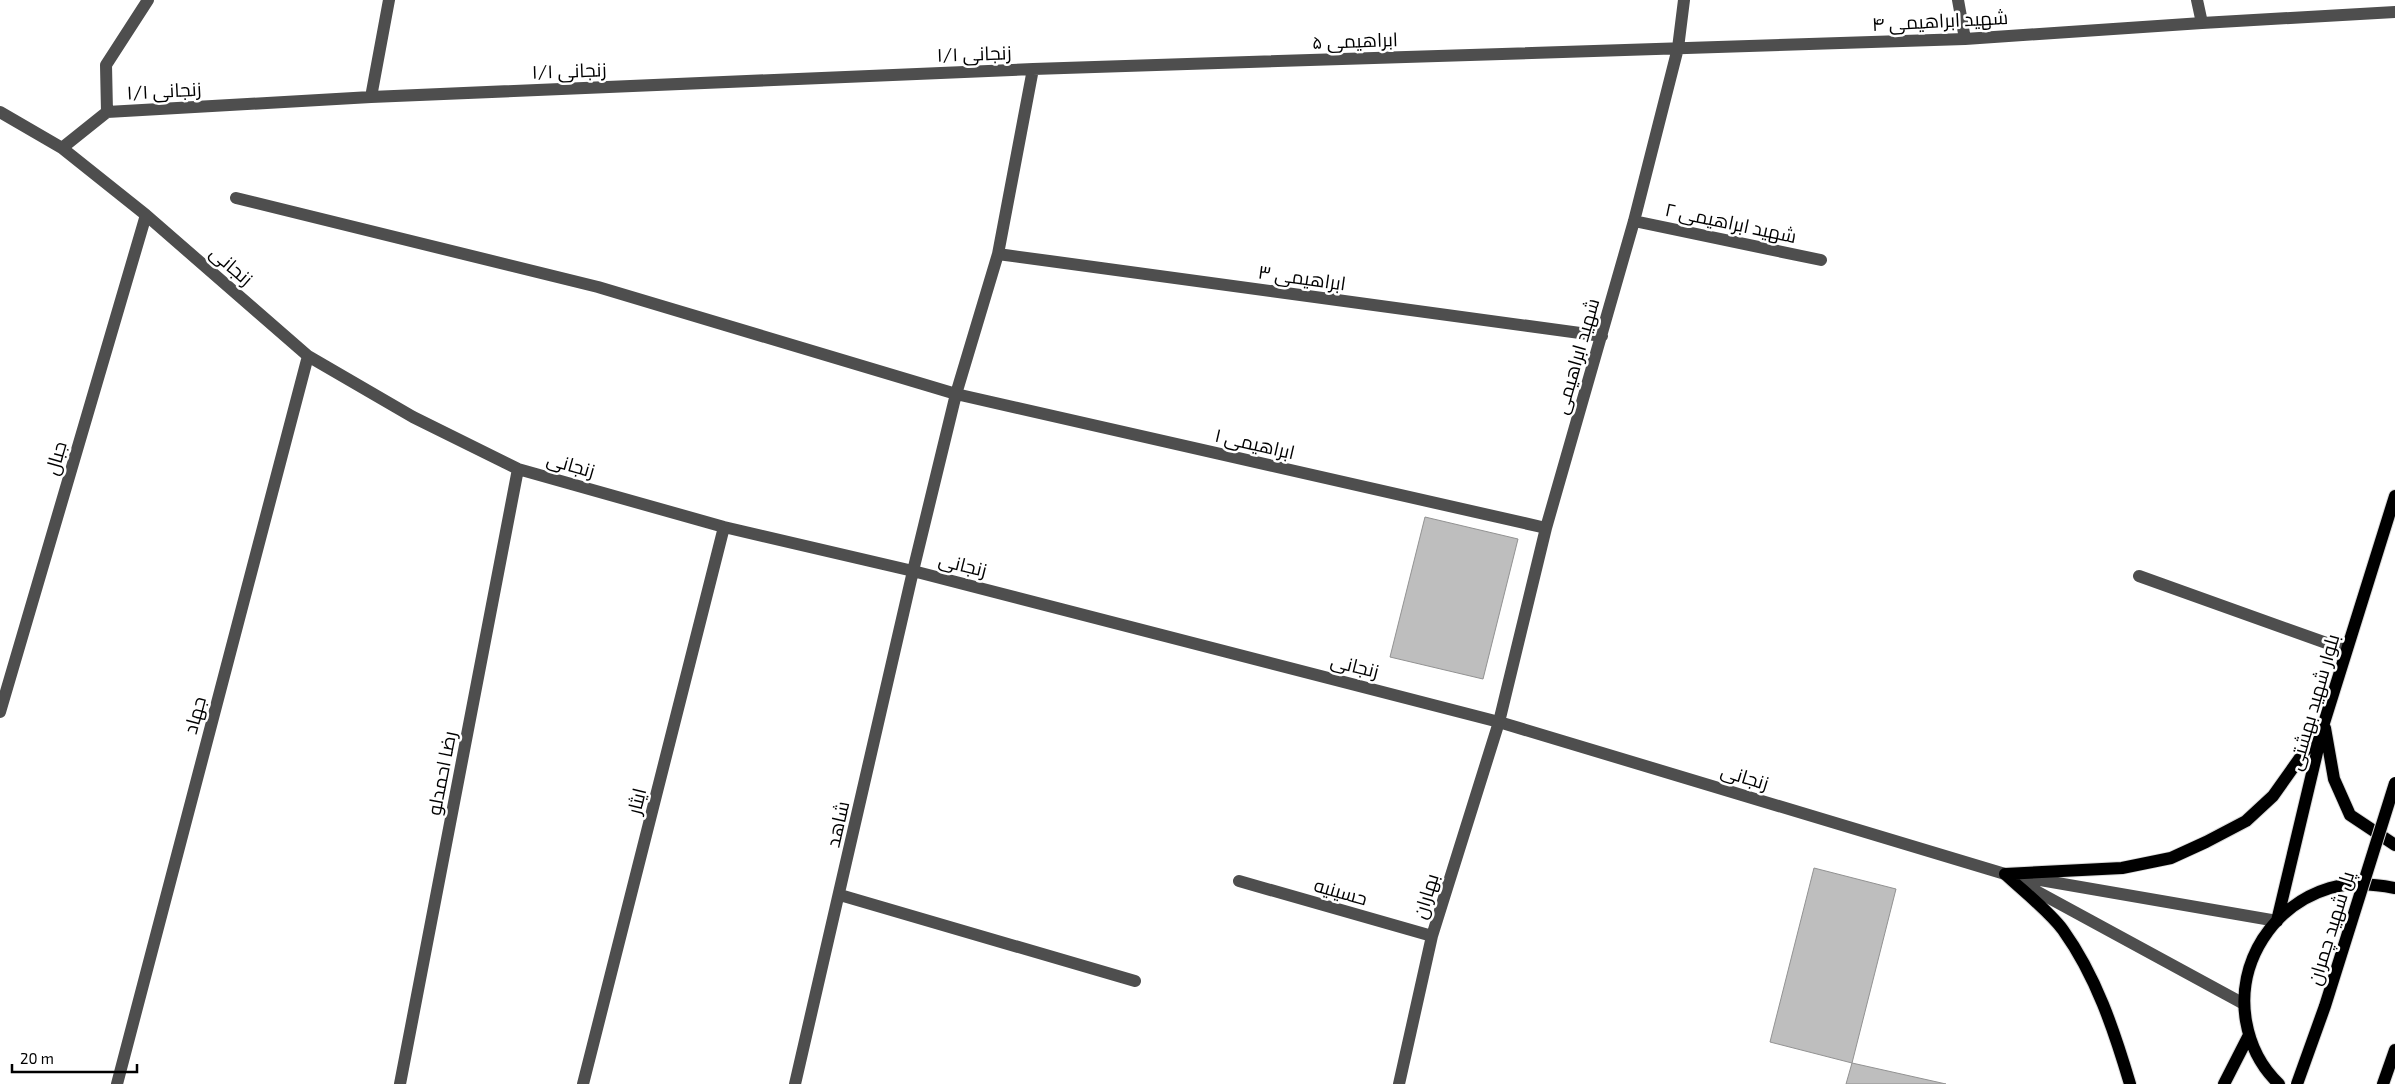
<svg xmlns="http://www.w3.org/2000/svg" width="2395" height="1084" viewBox="0 0 2395 1084" font-family="'Exo 2',Cairo,sans-serif">
<style>
.building{fill:#bebebe;stroke:#929292}
.lines{fill:none;stroke-linecap:round;stroke-linejoin:round}
.major-casing{stroke:#dbdbdb;stroke-width:14}
.minor{stroke:#4e4e4e;stroke-width:12}
.major{stroke:#000;stroke-width:12}
.major-bridge-casing{stroke:#dbdbdb;stroke-width:14;stroke-linecap:butt}
.major-bridge{stroke:#000;stroke-width:12}
.labels{text-anchor:middle;dominant-baseline:central;stroke-width:5;stroke-linejoin:round;paint-order:stroke}
.street-label{font-size:19px;fill:#000;stroke:#fff}
</style>
<rect width="100%" height="100%" fill="#fff"/>
<!-- building -->
<path class="building" d="M1425 517 1518 539 1483 679 1390 657Z
M1814 868 1896 889 1852 1063 1770 1042Z
M1852 1063 1946 1084H1846Z"/>
<g class="lines">
<defs>
<path id="major" d="M2325 728 2334 779 2350 815 2395 845
M2005 874 2122 868 2171 858 2206 842 2246 821 2273 796 2319 731
M2005 874C2023 891 2049 911 2063 930 2096 976 2114 1030 2130 1084
M2277 921 2324 723 2395 496
M2224 1084 2249 1035
M2279 1084C2261 1067 2250 1044 2246 1021 2236 962 2273 905 2330 888 2352 882 2374 884 2395 888
M2383 1084 2395 1050"/>
</defs>
<!-- major casing -->
<use href="#major" class="major-casing"/>
<!-- minor -->
<path class="minor" d="M1958 0 1965 39
M2197 0 2202 23
M371 97 389 0
M0 112 62 148 146 215 308 356 413 417 518 469 724 527 913 571 1499 722 2005 874 2277 921
M107 112 371 97 1033 69 1965 39 2202 23 2395 12
M62 148 107 112 106 65 148 0
M236 198 598 287 956 394 1546 528
M1634 221 1821 260
M998 254 1602 336
M2139 576 2346 650
M0 712 146 215
M2014 879 2244 1004
M1239 881 1432 936
M840 895 1135 981
M117 1084 308 356
M400 1084 518 469
M583 1084 724 527
M795 1084 913 571 956 394 998 254 1033 69
M1399 1084 1432 936 1499 722 1546 528 1634 221 1678 48 1684 0"/>
<!-- major -->
<use href="#major" class="major"/>
<defs>
<path id="major-bridge" d="M2297 1084 2325 1006 2395 783"/>
</defs>
<!-- major-bridge casing -->
<use href="#major-bridge" class="major-bridge-casing"/>
<!-- major-bridge -->
<use href="#major-bridge" class="major-bridge"/>
</g>
<g class="labels">
<!-- street labels -->
<g class="street-label">
<text transform="translate(1940 20) rotate(-3)">شهید ابراهیمی ۴</text>
<text transform="translate(1355 40) rotate(-2)">ابراهیمی ۵</text>
<text transform="translate(974 53) rotate(-2)">زنجانی ۱/۱</text>
<text transform="translate(569 70) rotate(-2)">زنجانی ۱/۱</text>
<text transform="translate(164 90) rotate(-3)">زنجانی ۱/۱</text>
<text transform="translate(1731 222) rotate(12)">شهید ابراهیمی ۲</text>
<text transform="translate(232 265) rotate(41)">زنجانی</text>
<text transform="translate(1302 277) rotate(8)">ابراهیمی ۳</text>
<text transform="translate(1576 356) rotate(-74)">شهید ابراهیمی</text>
<text transform="translate(1255 443) rotate(13)">ابراهیمی ۱</text>
<text transform="translate(55 458) rotate(-74)">جبال</text>
<text transform="translate(571 464) rotate(16)">زنجانی</text>
<text transform="translate(963 564) rotate(14)">زنجانی</text>
<text transform="translate(1355 665) rotate(14)">زنجانی</text>
<text transform="translate(2313 702) rotate(-74)">بلوار شهید بهشتی</text>
<text transform="translate(194 715) rotate(-75)">جهاد</text>
<text transform="translate(441 773) rotate(-79)">رضا احمدلو</text>
<text transform="translate(1745 776) rotate(17)">زنجانی</text>
<text transform="translate(636 801) rotate(-76)">ایثار</text>
<text transform="translate(837 824) rotate(-77)">شاهد</text>
<text transform="translate(1341 891) rotate(16)">حسینیه</text>
<text transform="translate(1425 896) rotate(-73)">بهاران</text>
<text transform="translate(2330 928) rotate(-73)">پل شهید چمران</text>
</g>
</g>
<!-- scale -->
<path d="M12 1064v8h125v-8" fill="none" stroke="#000000" stroke-width="2.5"/>
<text x="20" y="1064" font-size="15" fill="#000000" stroke="#ffffff" stroke-width="4" paint-order="stroke">20 m</text>
</svg>
